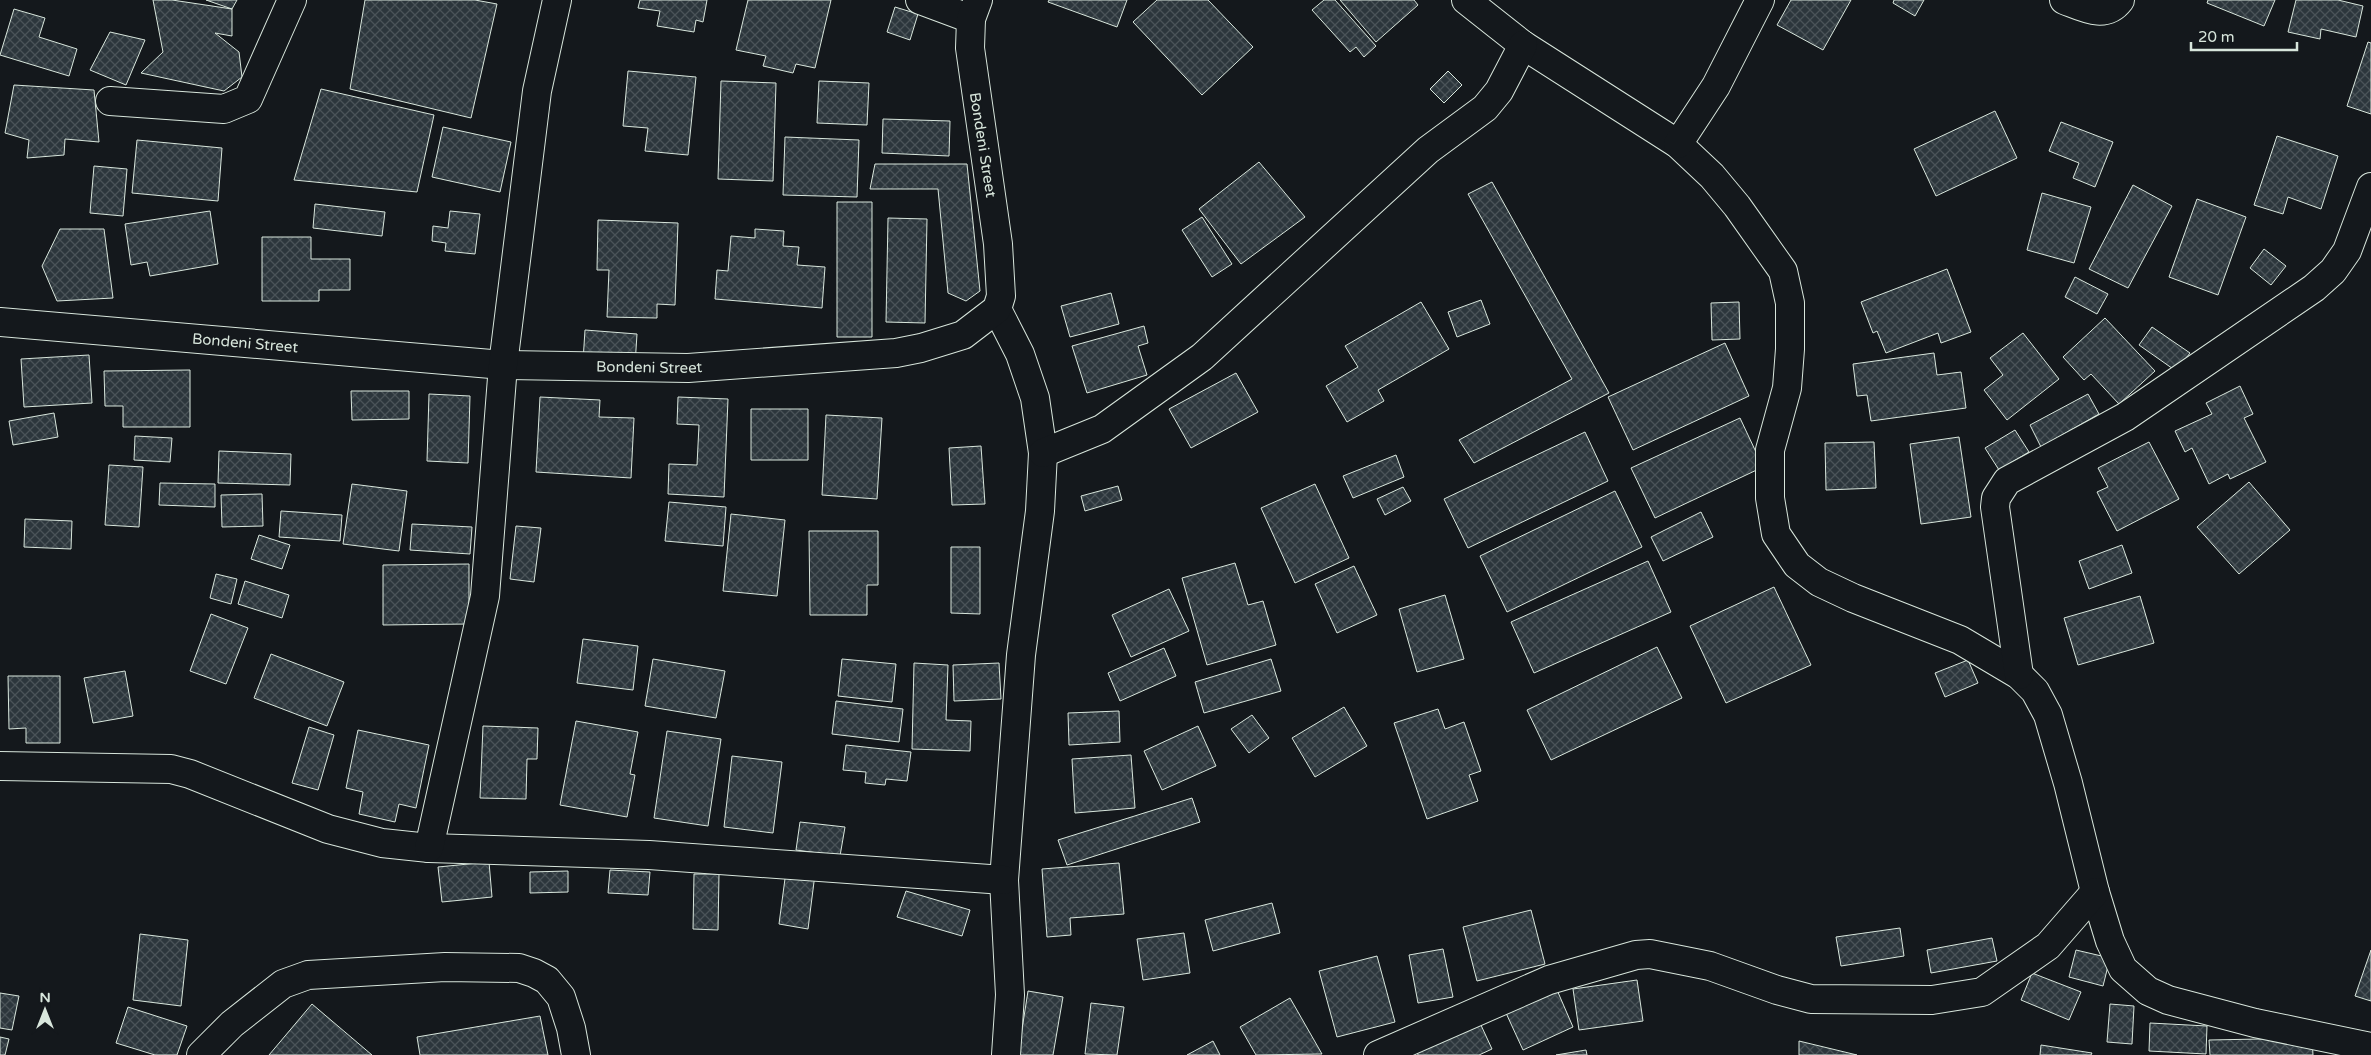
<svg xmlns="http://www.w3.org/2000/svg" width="2371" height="1055" viewBox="0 0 2371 1055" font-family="'Varela Round',sans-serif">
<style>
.building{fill:url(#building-cross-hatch);stroke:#d8e6dc}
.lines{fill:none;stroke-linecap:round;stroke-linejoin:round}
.street-casing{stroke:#d8e6dc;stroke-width:30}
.street{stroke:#14181c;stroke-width:28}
.labels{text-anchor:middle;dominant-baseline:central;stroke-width:4;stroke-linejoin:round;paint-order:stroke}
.street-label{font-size:15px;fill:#d8e6dc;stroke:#14181c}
</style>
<defs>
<pattern id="building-cross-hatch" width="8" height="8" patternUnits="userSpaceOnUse" patternTransform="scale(1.25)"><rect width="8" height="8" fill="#2c363c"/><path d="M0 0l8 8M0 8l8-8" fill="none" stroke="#4a5358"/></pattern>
</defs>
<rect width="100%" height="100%" fill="#14181c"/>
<!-- building -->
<path class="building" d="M153 0H172L232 9V36L215 33 239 52 242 77 224 91 141 73 163 52Z
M206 0H237L232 9Z
M365 0H475L497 4 471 118 350 89Z
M640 0H707L703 22 696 20 694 32 657 26 660 11 638 8Z
M748 0H831L815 68 796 64 793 73 763 66 766 56 736 50Z
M1049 0H1127L1117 27 1048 2Z
M1157 0H1208L1253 47 1202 95 1133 22Z
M1324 0H1335L1376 46 1364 57 1356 47 1350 52 1312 10Z
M1340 0H1414L1418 5 1376 42Z
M1791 0H1851L1823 50 1777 25Z
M1894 0H1924L1915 16 1893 3Z
M2208 0H2275L2264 26 2207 3Z
M2296 0H2338L2363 6 2356 37 2321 29 2320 39 2288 32Z
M895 7 918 14 910 40 887 32Z
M14 9 45 18 39 37 77 49 69 76 0 55Z
M110 32 145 40 126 85 90 70Z
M2368 42 2371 43V114L2347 106Z
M628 71 696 77 688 155 645 151 648 128 623 126Z
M1448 71 1462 85 1444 103 1430 89Z
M721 81 776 83 773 181 718 179Z
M819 81 869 83 867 125 817 123Z
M14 85 94 90 99 142 65 139 64 155 27 158 29 140 5 133Z
M321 89 434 115 417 192 294 180Z
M1995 111 2017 158 1936 196 1914 149Z
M883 119 950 121 949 156 882 153Z
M2061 122 2113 142 2095 187 2073 178 2079 163 2049 151Z
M443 127 511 142 500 192 432 177Z
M2277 136 2338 156 2321 209 2288 197 2283 214 2254 205Z
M785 137 859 140 857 197 783 195Z
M137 140 222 148 218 201 132 193Z
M1259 162 1305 217 1241 264 1199 209Z
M875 164H967L980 291 966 301 948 293 938 189H870Z
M94 166 127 169 123 216 90 213Z
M1492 182 1609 393 1474 463 1459 440 1572 379 1468 194Z
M2133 185 2172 206 2128 288 2089 269Z
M2042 193 2091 207 2074 263 2027 250Z
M2197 199 2246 217 2218 295 2169 277Z
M837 202H872V337H837Z
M315 204 385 212 382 236 313 228Z
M210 211 218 264 150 276 147 262 131 265 125 224Z
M450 211 480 214 475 254 445 251 446 243 432 241 433 226 448 228Z
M1202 217 1232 264 1212 277 1182 230Z
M888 218 927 219 925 323 886 322Z
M598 220 678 223 675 305 657 304V318L607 317 609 270H597Z
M60 229H104L113 298 57 301 42 266Z
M755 229 784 231 783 246 799 247 797 265 825 267 822 308 715 299 717 270 728 271 731 236 755 238Z
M262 237H311V259H350V290H319V301H262Z
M2264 249 2286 266 2271 285 2250 268Z
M1947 269 1971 332 1941 343 1938 333 1886 353 1877 331 1873 333 1861 302Z
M2075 277 2108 294 2097 314 2065 297Z
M1111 293 1119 324 1070 337 1061 306Z
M1481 300 1490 324 1457 337 1448 312Z
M1421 302 1449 349 1378 390 1384 401 1347 422 1326 386 1358 367 1345 346Z
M1739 302 1740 339 1712 340 1711 303Z
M2105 318 2155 371 2119 404 2091 374 2084 380 2063 357Z
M1144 326 1148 343 1138 346 1147 375 1087 393 1072 346Z
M2152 327 2190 353 2176 371 2139 345Z
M585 330 637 334 635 365 583 361Z
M2023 333 2059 379 2007 420 1984 390 2003 375 1990 358Z
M1725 343 1749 396 1633 450 1608 397Z
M1934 353 1937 375 1961 372 1966 408 1871 421 1867 395 1857 396 1853 364Z
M89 355 92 403 24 407 21 359Z
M190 370V427H123V406H105L104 371Z
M1236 373 1258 412 1191 448 1169 409Z
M2240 386 2253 414 2244 418 2266 462 2230 479 2228 474 2209 484 2192 448 2185 452 2175 431 2212 414 2206 403Z
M351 391H409V419L352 420Z
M429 394 470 396 468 463 427 461Z
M2088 394 2099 414 2041 447 2030 425Z
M540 397 600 400 599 417 634 418 631 478 536 472Z
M678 397 728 399 724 497 668 494 669 464 697 465 699 425 677 424Z
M751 409H808V460H751Z
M54 413 58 437 13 445 9 421Z
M826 415 882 418 877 499 822 495Z
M1740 418 1763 467 1655 518 1631 468Z
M2015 430 2029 452 1999 470 1985 448Z
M1585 432 1608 481 1468 548 1444 499Z
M135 436 172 438 170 462 134 460Z
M1959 437 1971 517 1921 524 1910 444Z
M1874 442 1876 488 1826 490 1825 443Z
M2149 442 2179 499 2117 531 2097 492 2108 487 2098 468Z
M981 446 985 504 952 505 949 448Z
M219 451 291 454 290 485 218 483Z
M1396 455 1404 477 1353 498 1343 476Z
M109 465 143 467 139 527 105 525Z
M2249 482 2290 530 2239 574 2197 527Z
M160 483 215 484V507L159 505Z
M352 484 407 491 399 551 343 544Z
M1315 484 1349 558 1295 583 1261 508Z
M1118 486 1122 500 1085 511 1081 496Z
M1403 487 1411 501 1385 515 1377 499Z
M1615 491 1642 547 1507 612 1480 556Z
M262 494 263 526 222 527 221 495Z
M669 502 726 507 723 546 665 541Z
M281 511 342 515 340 541 279 537Z
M1701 512 1713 537 1663 561 1651 537Z
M731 514 785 520 777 596 723 591Z
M25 519 72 521 71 549 24 547Z
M412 524 472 527 470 554 410 550Z
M516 526 541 528 534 582 510 579Z
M809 531H878V585H867V615H810Z
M259 535 290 545 282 569 251 559Z
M2122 545 2132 573 2089 589 2079 561Z
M951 547H980V614L951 613Z
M1648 561 1671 612 1534 673 1511 622Z
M1235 563 1248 605 1263 601 1276 645 1207 665 1182 578Z
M469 564V624L383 625V565Z
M1354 566 1377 615 1337 633 1315 584Z
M216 574 237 579 231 604 210 598Z
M245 581 289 595 282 618 238 604Z
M1774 587 1811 665 1726 703 1690 626Z
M1169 589 1189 631 1131 657 1112 615Z
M1445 595 1464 659 1417 672 1399 609Z
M2140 596 2154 643 2078 665 2064 618Z
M211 614 248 628 226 684 190 671Z
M583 639 638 646 633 690 577 683Z
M1657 647 1682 698 1551 760 1527 710Z
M1164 648 1176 676 1120 701 1108 673Z
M271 654 344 682 327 726 254 698Z
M653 659 725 671 716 718 645 706Z
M842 659 896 664 892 702 838 696Z
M1271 659 1281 691 1204 713 1195 682Z
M1968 660 1978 683 1945 697 1935 673Z
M914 663 948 665 946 720 971 721 970 751 912 749Z
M999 663 1001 699 954 701 953 665Z
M125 671 133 716 93 723 84 678Z
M8 676H60V743H26V728L9 729Z
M836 701 903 709 899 742 832 734Z
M1344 707 1367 746 1315 777 1292 738Z
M1438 709 1445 729 1464 722 1481 771 1469 775 1478 801 1427 819 1394 723Z
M1119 711 1120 742 1069 745 1068 713Z
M1252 715 1269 738 1249 753 1231 729Z
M576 721 638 732 630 774 635 775 627 817 560 805Z
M483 726 538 728 537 759H527L526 799 480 798Z
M1198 726 1216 766 1162 790 1144 751Z
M309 727 334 735 318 790 292 783Z
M358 730 429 745 416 808 399 804 395 822 359 814 363 792 346 788Z
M667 731 721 739 708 826 654 818Z
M846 745 911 752 907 781 886 779 885 785 865 783 866 772 843 770Z
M1131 755 1135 808 1075 813 1072 759Z
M732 756 782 762 773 833 724 827Z
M1192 798 1200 822 1067 865 1058 840Z
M800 822 845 827 840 856 796 850Z
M489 862 492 897 442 902 438 867Z
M1119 863 1124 914 1070 918 1071 935 1047 937 1042 869Z
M610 870 650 872 648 895 608 893Z
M568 871V892L530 893V872Z
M786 871 815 874 808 929 779 924Z
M694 874H719L718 930 693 929Z
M906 891 970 910 962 936 897 917Z
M1272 903 1280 933 1213 951 1205 920Z
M1531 910 1545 964 1477 981 1463 927Z
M1900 928 1904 956 1841 966 1836 937Z
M1184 933 1190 973 1143 980 1137 939Z
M140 934 188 940 181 1006 133 1000Z
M1992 938 1997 961 1931 973 1927 950Z
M1443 949 1453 997 1418 1003 1409 955Z
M2076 950 2110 958 2103 986 2069 977Z
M2371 950V1001L2355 996Z
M1377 956 1395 1022 1337 1037 1319 971Z
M2032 973 2081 992 2069 1020 2021 1000Z
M1637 980 1643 1021 1579 1030 1573 989Z
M1557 990 1573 1027 1523 1050 1506 1013Z
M1028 991 1063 997 1053 1055H1018Z
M0 993 19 996 12 1030 0 1028Z
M1290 998 1322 1054 1256 1055 1240 1027Z
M1091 1003 1124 1007 1117 1055 1085 1054Z
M312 1004 372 1055H269Z
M2110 1004 2134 1006 2132 1044 2107 1042Z
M128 1007 187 1026 177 1055H155L116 1043Z
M540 1016 548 1055H420L417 1037Z
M1480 1023 1492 1049 1479 1055H1418L1417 1052Z
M2150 1023 2207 1026 2206 1054 2149 1051Z
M0 1037 9 1039 5 1055H0Z
M2312 1038 2313 1055H2210L2209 1040Z
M1213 1041 1220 1055H1187Z
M1799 1041 1857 1055H1799Z
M2041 1045 2092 1053 2091 1055H2040Z
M1586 1050 1587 1055H1556Z"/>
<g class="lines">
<defs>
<g id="street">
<path d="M920 0 971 19"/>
<path d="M1466 0 1523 45 1678 144 1712 176 1737 206 1783 271 1790 303V349L1787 388 1770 450V498L1776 534 1797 565 1819 582 1853 598 1960 640 2019 675 2035 691 2048 715 2068 783 2095 892 2110 941 2123 969 2148 991 2168 1000 2255 1023 2371 1047"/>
<path d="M2064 0C2083 7 2105 20 2120 0"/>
<path d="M110 101 224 109 248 99 292 0"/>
<path d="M1678 144 1716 86 1760 0"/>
<path d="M997 309 1020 354 1035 398 1043 453 1040 511 1021 655 1004 880 1010 995 1006 1055"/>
<path id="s1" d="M0 322 503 365 688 368 896 353 921 348 963 335 997 309 1001 296 998 244 970 48 971 19 978 0"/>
<path d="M1043 453 1102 429 1202 357 1428 150 1485 108 1499 91 1523 45"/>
<path d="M2019 675 1995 507 1996 498 2007 481 2125 417 2314 288 2333 271 2347 251 2371 187"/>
<path d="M0 766 171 769 190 774 328 829 382 843 429 848 649 855 1004 880"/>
<path d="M429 848 485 596 503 365 537 91 557 0"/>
<path d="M201 1055 232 1024 283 984 308 975 445 967 519 968 534 973 547 980 561 997 571 1028 576 1055"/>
<path d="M1378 1055 1549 980 1636 955 1650 954 1710 966 1777 990 1811 999 1932 1000 1982 992 2048 946 2095 892"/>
</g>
</defs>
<!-- street casing -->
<use href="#street" class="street-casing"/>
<!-- street -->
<use href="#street" class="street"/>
</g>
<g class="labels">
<!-- street labels -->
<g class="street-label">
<text transform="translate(983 145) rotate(81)">Bondeni Street</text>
<text stroke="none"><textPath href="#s1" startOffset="246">Bondeni Street</textPath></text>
<text stroke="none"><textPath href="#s1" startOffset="651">Bondeni Street</textPath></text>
</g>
</g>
<!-- north arrow -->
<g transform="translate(45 1010)" stroke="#14181c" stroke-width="4" paint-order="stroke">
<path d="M0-4L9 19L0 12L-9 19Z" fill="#d8e6dc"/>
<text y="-8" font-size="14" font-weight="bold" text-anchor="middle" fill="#d8e6dc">N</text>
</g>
<!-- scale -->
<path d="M2191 42v8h106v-8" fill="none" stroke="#d8e6dc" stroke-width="2.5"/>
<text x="2198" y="42" font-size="15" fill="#d8e6dc" stroke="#14181c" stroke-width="4" paint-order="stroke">20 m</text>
</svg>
